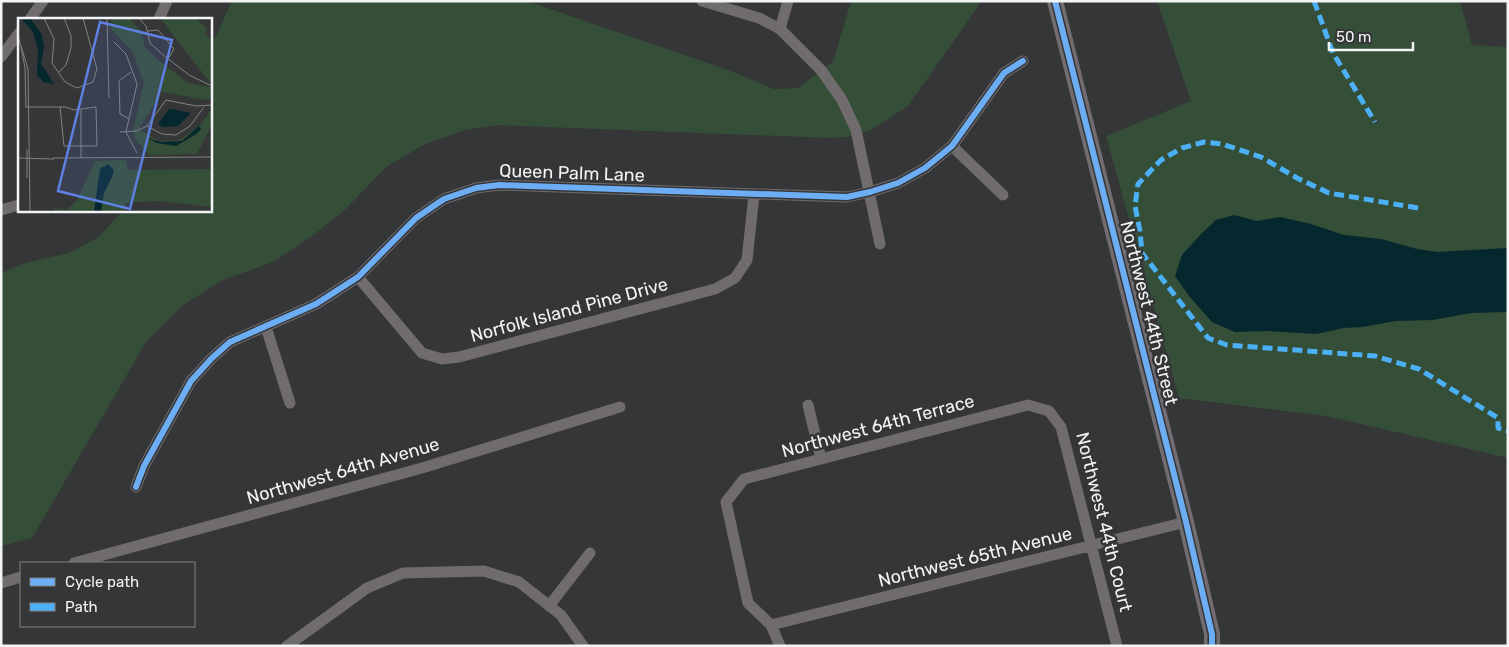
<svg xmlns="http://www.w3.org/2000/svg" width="1509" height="647" viewBox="0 0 1509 647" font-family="Rubik,sans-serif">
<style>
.green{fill:#354e38}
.water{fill:#05272e}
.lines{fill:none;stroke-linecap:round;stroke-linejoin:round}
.street{stroke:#706b6e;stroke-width:11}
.secondary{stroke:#736c71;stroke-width:16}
.quiet{stroke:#4cb0f7;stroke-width:5;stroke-dasharray:10 5;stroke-linecap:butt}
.cycleway-casing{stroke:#343638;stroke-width:9}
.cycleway{stroke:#6dadf4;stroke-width:6}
.labels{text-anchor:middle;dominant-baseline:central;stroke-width:5;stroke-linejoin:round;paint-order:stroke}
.street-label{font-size:18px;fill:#f2f4f5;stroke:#343638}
.inset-road{fill:none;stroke:#818283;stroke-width:1}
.view{fill:#5d80e1;fill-opacity:0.15;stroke:#5d80e1;stroke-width:2.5}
.inset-edge{fill:none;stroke:#f2f4f5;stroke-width:2.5}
</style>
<rect width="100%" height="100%" fill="#353637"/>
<!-- green -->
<path class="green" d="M232 1H527L728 70 774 89 798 88 833 62 851 1H982L908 106 871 130 847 137 829 138 498 125 465 130 425 144 386 167 346 209 312 236 275 261 223 280 183 305 146 342 32 538 1 546V273L25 263 69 253 99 237 123 210H210V49Z
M1157 1H1460L1472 45 1508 47V458L1326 416 1179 398 1106 136 1191 101Z"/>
<!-- water -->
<path class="water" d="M1234 215 1257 221 1280 217 1311 224 1344 235 1381 239 1417 249 1437 252 1508 248V312L1471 313 1433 320 1396 321 1362 327 1344 328 1316 334 1267 331 1235 332 1212 322 1189 296 1175 276 1182 255 1201 234 1216 220Z"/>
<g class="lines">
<!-- street -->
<path class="street" d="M702 1 759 18 780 29 821 70 842 100 856 130 880 244
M30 19 43 1
M159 19 167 1
M780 29 788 1
M1 57 19 33
M952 146 1003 195
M1 210 19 205
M358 277 422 353 442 359 459 357 715 289 735 278 747 260 754 195
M266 327 290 403
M808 405 821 459
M136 487 144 466 191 381 212 358 230 342 316 304 358 277 416 218 444 199 476 188 499 185 847 197 870 192 898 183 925 168 952 146 1004 73 1023 61
M74 563 422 468 620 407
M1 583 21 577
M549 606 590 553
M771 625 1186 522
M287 646 367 588 403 573 484 571 519 582 561 615 583 646
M780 646 771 625 748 603 726 502 744 479 1028 405 1049 411 1061 427 1117 646"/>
<!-- secondary -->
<path class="secondary" d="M1055 1 1186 522 1212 634V646"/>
<!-- quiet -->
<path class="quiet" d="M1173 1V2
M1314 1 1333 53 1375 122
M1418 208 1329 193 1297 178 1261 157 1222 144 1204 142 1182 148 1161 160 1138 184 1135 206 1140 231 1142 253 1208 338 1227 345 1375 356 1419 369 1498 418V428L1508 431"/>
<defs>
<path id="cycleway" d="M1055 1 1186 522 1212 634V646
M136 487 144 466 191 381 212 358 230 342 316 304 358 277 416 218 444 199 476 188 499 185 847 197 870 192 898 183 925 168 952 146 1004 73 1023 61"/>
</defs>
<!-- cycleway casing -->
<use href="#cycleway" class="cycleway-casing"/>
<!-- cycleway -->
<use href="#cycleway" class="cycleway"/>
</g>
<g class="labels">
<!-- street labels -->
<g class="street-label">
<text transform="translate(572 173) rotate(2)">Queen Palm Lane</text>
<text transform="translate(569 310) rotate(-15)">Norfolk Island Pine Drive</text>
<text transform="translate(1149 313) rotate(76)">Northwest 44th Street</text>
<text transform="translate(878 426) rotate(-15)">Northwest 64th Terrace</text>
<text transform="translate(343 471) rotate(-16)">Northwest 64th Avenue</text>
<text transform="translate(1104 522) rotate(76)">Northwest 44th Court</text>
<text transform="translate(975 557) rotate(-14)">Northwest 65th Avenue</text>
</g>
</g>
<!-- overview -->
<g transform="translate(18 18)">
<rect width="194" height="194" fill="#353637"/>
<path d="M93 0H111L123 13 127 29 139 41 170 65 194 69V80L187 82 144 74 122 109 124 113 141 123 162 122 182 107 194 91V106L179 136 131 137 117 121 115 113 126 65 115 34 93 11ZM142 0H178L190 12 186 14 194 23V67ZM108 142 110 152 194 151V189L140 183 108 185 106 193H37L35 190 48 192 59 182 77 143Z" fill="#354e38"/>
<path d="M3 0H12L24 17 26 29 23 46 36 66 25 64 19 57 20 31 15 14ZM151 91H154L173 95 160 108 145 109 140 106ZM181 108 183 111 178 116 158 128 139 125 130 120 143 124 164 123ZM90 146 96 152 94 159 86 175 83 193H76L82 151Z" fill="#05272e"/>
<path class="inset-road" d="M26 0 36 21 34 45 47 64 59 70 75 64 79 51 65 0M89 0 91 80M121 0 128 8 132 25 144 36 171 57 194 68M130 13 140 12 156 31 150 41M0 18 10 51 12 193M96 24 108 36 119 66 108 114 119 135M3 29 7 50 8 90M41 54 48 47 53 30V18L46 0M8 89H48L56 92 78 89 79 128H46L42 89M111 101 102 96 101 63 113 54M129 108 144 116 158 117 172 108 186 89M102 114 119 113 129 108 148 82 178 88 194 87M9 131V160M0 140 36 141M35 140 194 139M63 140V91"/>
<path class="view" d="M82 4 154 22 112 191 40 173Z"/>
<rect width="194" height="194" class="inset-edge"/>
</g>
<!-- border -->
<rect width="1509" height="647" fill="none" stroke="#f2f4f5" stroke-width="5"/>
<!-- legend -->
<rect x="20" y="562" width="175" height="65" fill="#343638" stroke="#808284"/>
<rect x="30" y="578" width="25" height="8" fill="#6dadf4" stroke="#808284"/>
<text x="65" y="587" font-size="15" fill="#f2f4f5">Cycle path</text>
<rect x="30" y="603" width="25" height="8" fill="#4cb0f7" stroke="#808284"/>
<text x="65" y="612" font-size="15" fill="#f2f4f5">Path</text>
<!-- scale -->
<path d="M1329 42v8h84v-8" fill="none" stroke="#f2f4f5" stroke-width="2.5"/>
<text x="1336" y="42" font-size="15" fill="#f2f4f5" stroke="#343638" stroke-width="4" paint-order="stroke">50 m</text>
</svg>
